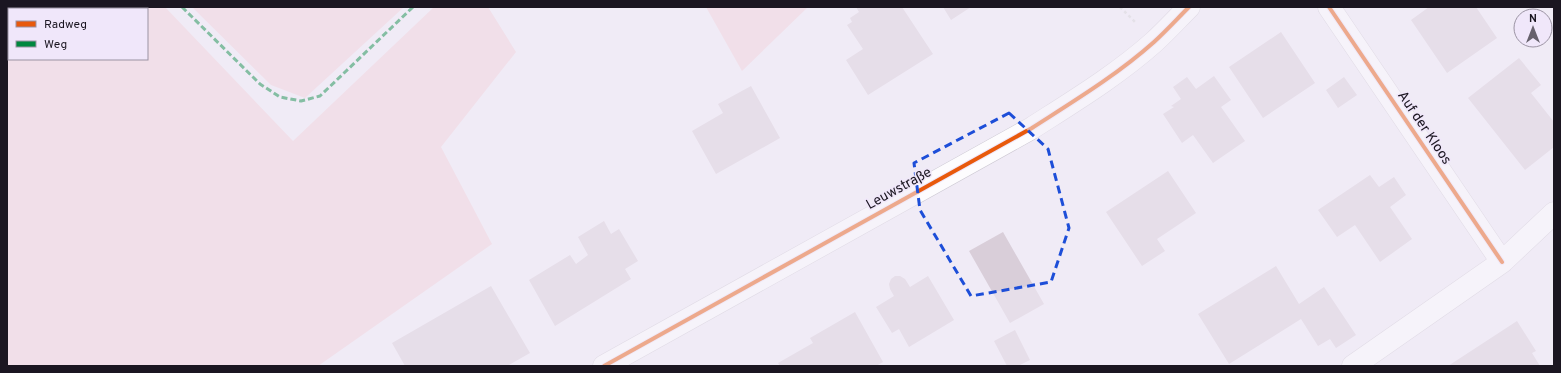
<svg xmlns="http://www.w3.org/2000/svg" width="1561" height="373" viewBox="0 0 1561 373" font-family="Overpass,sans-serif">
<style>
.green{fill:#f1d1d9;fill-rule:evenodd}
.building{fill:#d9ced9}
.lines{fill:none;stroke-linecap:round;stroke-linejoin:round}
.minor-casing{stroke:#ccc8d2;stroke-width:23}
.path{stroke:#d6d5d8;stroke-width:2.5;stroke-dasharray:3 3;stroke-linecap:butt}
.minor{stroke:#fdfcfe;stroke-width:22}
.quiet{stroke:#00873e;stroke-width:3;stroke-dasharray:6 3;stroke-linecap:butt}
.cycleway-casing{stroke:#f0e7fa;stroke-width:6}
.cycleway{stroke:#e8590c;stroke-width:4}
.marked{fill:none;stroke:#1d4ed8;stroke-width:3;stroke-dasharray:8 5;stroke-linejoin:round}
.labels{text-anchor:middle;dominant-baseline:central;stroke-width:3;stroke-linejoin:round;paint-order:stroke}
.street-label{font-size:14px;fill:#1b1621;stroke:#f0e7fa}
</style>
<rect width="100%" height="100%" fill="#f0ebf6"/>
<!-- green -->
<path class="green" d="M7 7H165L293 141 434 7H488L516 52 441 147 492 244 318 366H7ZM9 9H147V59H9Z
M192 7H404L305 98 271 85Z
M706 7H808L742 71Z"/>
<!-- building -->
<path class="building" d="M856 7H902L933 54 868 95 846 60 863 49 847 25 852 22 850 18 859 12Z
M943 7H971L951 20Z
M1429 7H1476L1497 38 1447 73 1411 20Z
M1281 32 1315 83 1263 118 1229 67Z
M1519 58 1541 85 1531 93 1554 122V147L1525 170 1468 98Z
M1214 76 1231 100 1221 107 1245 141 1213 163 1193 135 1182 143 1163 114 1174 107 1171 106 1181 99 1173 87 1187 77 1196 89Z
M1344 77 1357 95 1338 108 1326 90Z
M751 86 780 138 716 174 692 131 723 113 718 104Z
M1168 171 1196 213 1157 239 1165 251 1142 266 1106 212Z
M1370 175 1379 187 1394 177 1406 195 1390 207 1412 239 1380 262 1355 225 1337 237 1318 210Z
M604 221 611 234 619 229 638 261 625 269 631 279 555 326 529 280 570 255 576 264 588 255 578 237Z
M1003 232 1044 304 1010 323 969 251Z
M1276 266 1299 304 1324 287 1356 335 1336 348 1330 339 1318 346 1301 319 1229 364 1198 314Z
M895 276H900L905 279 910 287 928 276 954 320 909 347 899 329 892 333 876 307 894 296 890 289 889 284 891 279Z
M491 286 530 353 507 366H405L392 343Z
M855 312 883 362 876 366H780L778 363 813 343 810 338Z
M1517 321 1536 351 1532 353 1540 366H1448Z
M1015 330 1030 360 1018 366H1007L994 341Z"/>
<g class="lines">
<defs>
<path id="minor" d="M1329 7 1502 262
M604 366 1032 128C1074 101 1117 75 1154 42 1166 31 1177 19 1189 7
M1353 366 1502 262 1554 213"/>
</defs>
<!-- minor casing -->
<use href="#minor" class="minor-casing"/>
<!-- path -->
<path class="path" d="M1120 7 1135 22"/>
<!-- minor -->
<use href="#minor" class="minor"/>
<!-- quiet -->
<path class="quiet" d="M182 7 260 84 280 97 301 101 320 96 413 7
M16 9 18 7
M7 18 9 16"/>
<defs>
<path id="cycleway" d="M1329 7 1502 262
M604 366 1032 128C1074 101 1117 75 1154 42 1166 31 1177 19 1189 7"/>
</defs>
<!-- cycleway casing -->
<use href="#cycleway" class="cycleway-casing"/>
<!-- cycleway -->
<use href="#cycleway" class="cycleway"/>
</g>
<!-- marked area -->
<path d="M0 0H1561V373H0ZM1009 113 1048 149 1069 228 1051 282 971 296 920 210 914 163Z" fill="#f0ebf6" fill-opacity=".55" fill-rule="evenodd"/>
<path class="marked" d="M1009 113 1048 149 1069 228 1051 282 971 296 920 210 914 163Z"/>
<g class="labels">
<!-- street labels -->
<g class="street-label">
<text transform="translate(1424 128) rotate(56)">Auf der Kloos</text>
<text transform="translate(899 189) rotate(-29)">Leuwstraße</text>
</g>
</g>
<!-- border -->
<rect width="1561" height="373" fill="none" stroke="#1b1621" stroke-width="16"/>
<!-- legend -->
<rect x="8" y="8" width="140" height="52" fill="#f0e7fa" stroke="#9b93a3"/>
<rect x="16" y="21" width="20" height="6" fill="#e8590c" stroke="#9b93a3"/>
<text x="44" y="28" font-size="12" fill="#1b1621">Radweg</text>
<rect x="16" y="41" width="20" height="6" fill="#00873e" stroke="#9b93a3"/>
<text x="44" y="48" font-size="12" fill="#1b1621">Weg</text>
<!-- north arrow -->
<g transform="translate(1533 28)"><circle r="19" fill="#f0e7fa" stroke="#9b93a3"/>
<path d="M0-3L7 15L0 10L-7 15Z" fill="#66616c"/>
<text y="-6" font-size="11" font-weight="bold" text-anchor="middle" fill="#1b1621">N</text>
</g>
</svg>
